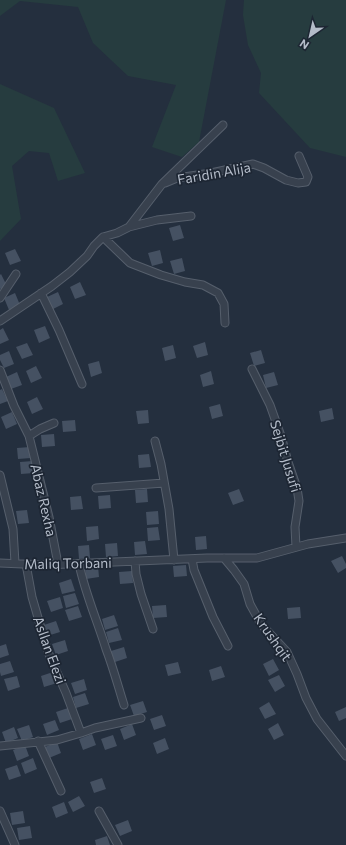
<svg xmlns="http://www.w3.org/2000/svg" width="346" height="845" viewBox="0 0 346 845" font-family="Commissioner,sans-serif">
<style>
.green{fill:#263c3f}
.building{fill:#455162}
.lines{fill:none;stroke-linecap:round;stroke-linejoin:round}
.minor-casing{stroke:#565f6c;stroke-width:9}
.minor{stroke:#38414e;stroke-width:7}
.labels{text-anchor:middle;dominant-baseline:central;stroke-width:3.5;stroke-linejoin:round;paint-order:stroke}
.street-label{font-size:14px;fill:#b4bcc9;stroke:#1d2633}
</style>
<rect width="100%" height="100%" fill="#242f3e"/>
<!-- green -->
<path class="green" d="M0 0H226L199 142 182 157 152 147 176 85 128 76 93 43 78 7 20 1 0 16Z
M244 0H346V157L310 148 259 93 261 73 248 45 243 15Z
M0 84 54 108 85 173 58 181 49 153 29 151 12 166 21 219 0 241Z"/>
<!-- building -->
<path class="building" d="M180 225 184 238 173 241 169 228Z
M15 249 21 261 10 265 5 253Z
M160 250 163 263 152 266 148 253Z
M182 258 185 271 174 274 170 261Z
M1 274 7 286 0 289V275Z
M80 282 86 295 75 299 70 287Z
M58 292 63 304 53 309 47 297Z
M15 293 20 305 9 310 4 298Z
M45 326 50 338 39 343 34 330Z
M3 328 9 340 0 344V330Z
M205 342 208 355 197 358 193 346Z
M27 343 33 355 22 359 16 347Z
M173 345 176 358 165 361 162 348Z
M261 350 265 363 254 366 250 353Z
M9 351 14 364 4 368 0 360V355Z
M99 361 102 373 91 377 88 364Z
M36 366 42 378 31 383 26 371Z
M211 371 214 384 203 387 200 375Z
M17 372 22 385 11 389 6 377Z
M274 372 278 385 266 388 263 375Z
M2 389 8 401 0 404V390Z
M37 397 43 409 32 414 27 402Z
M220 404 223 416 212 419 209 407Z
M332 408 334 419 321 422 319 411Z
M148 410 149 423 138 424 136 411Z
M12 412 17 424 6 429 1 417Z
M75 420 76 431 63 432 62 421Z
M54 434 55 446 42 447 41 435Z
M30 447 31 458 18 459 17 448Z
M149 454 151 467 139 468 138 455Z
M33 461 34 473 21 474 20 462Z
M147 489 148 502 136 503 135 490Z
M239 489 244 501 233 505 228 493Z
M110 495 111 508 99 509 98 496Z
M81 496 83 509 71 510 70 497Z
M27 510 29 523 18 524 16 511Z
M158 511 159 524 147 525 146 512Z
M98 526 99 539 87 541 86 527Z
M158 527 160 540 148 541 147 528Z
M206 536 207 549 196 550 195 537Z
M145 541 147 554 135 555 134 542Z
M117 543 118 556 106 557 105 544Z
M89 545 90 558 79 559 78 546Z
M342 556 346 564V568L338 573 331 561Z
M186 565 187 576 174 577 173 566Z
M98 566 99 577 86 579 85 567Z
M132 571 133 583 120 584 119 572Z
M71 579 75 591 62 594 59 583Z
M75 593 79 604 66 608 63 596Z
M60 597 63 608 51 612 47 601Z
M166 605 167 617 153 618 152 606Z
M78 606 82 617 69 621 65 610Z
M300 607 301 618 288 619 287 608Z
M114 615 118 626 105 630 102 619Z
M56 621 60 632 47 636 44 625Z
M118 628 122 640 109 643 106 632Z
M65 640 68 651 56 655 52 644Z
M6 644 9 655 0 658V646Z
M124 647 127 658 115 662 111 651Z
M273 659 279 670 269 676 263 664Z
M10 661 14 672 1 676 0 672V664Z
M178 662 181 673 168 676 165 665Z
M221 666 225 677 212 681 209 670Z
M53 672 57 683 44 687 41 676Z
M279 675 285 686 275 692 268 680Z
M17 676 20 687 8 691 4 679Z
M84 679 87 690 75 694 71 683Z
M85 693 89 704 76 708 73 697Z
M143 701 147 712 134 716 130 705Z
M269 702 276 714 265 719 259 708Z
M346 707V718L339 721 335 712Z
M68 708 72 719 60 723 56 712Z
M162 715 166 726 154 730 150 719Z
M55 720 59 730 47 735 43 724Z
M278 723 284 735 274 740 268 729Z
M132 724 136 735 124 740 120 729Z
M29 725 33 737 22 741 17 729Z
M14 727 18 738 6 743 2 732Z
M92 734 96 745 83 750 79 739Z
M113 735 117 746 105 750 101 739Z
M165 738 169 749 157 754 153 743Z
M57 742 61 753 49 758 45 747Z
M25 745 29 756 17 761 13 750Z
M33 758 37 769 25 774 21 763Z
M17 765 21 776 9 780 5 769Z
M102 778 106 789 94 793 90 782Z
M79 796 85 806 73 812 68 802Z
M64 802 68 813 56 818 52 807Z
M23 811 25 823 12 825 10 813Z
M128 820 132 831 120 836 115 825Z
M30 826 32 838 19 840 17 828Z
M107 836 110 845H96L95 840Z"/>
<g class="lines">
<defs>
<path id="minor" d="M165 183 177 178 211 173 253 164 264 168 286 180 298 183 306 182 308 177 299 156
M129 227 157 220 191 216
M103 237 130 263 161 275 185 282 203 285 218 293 224 304 225 323
M41 293 59 330 82 384
M0 298 16 274
M0 321 52 286 70 272 87 256 94 246 103 237 117 233 129 227 162 184 223 125
M252 369 270 405 281 436 288 462 297 488 299 501 295 527 296 547
M0 370 14 406 29 436 49 517 58 564
M29 436 40 429 54 423
M155 441 161 464 169 509 174 560
M0 475 13 529 15 563
M96 488 164 483
M224 558 234 570 244 584 250 604 261 624 287 652 297 674 306 698 317 719 346 756
M192 559 194 570 213 617 228 646
M135 561 136 574 141 594 153 629
M0 563 45 565 207 558H257L308 544 346 538
M26 564 32 597 48 652 66 693 81 733
M79 564C85 593 97 620 106 649 113 667 118 686 124 705
M38 741 61 791
M0 746 57 740 81 733 95 728 141 718
M0 811 15 845
M99 811 118 845"/>
</defs>
<!-- minor casing -->
<use href="#minor" class="minor-casing"/>
<!-- minor -->
<use href="#minor" class="minor"/>
</g>
<g class="labels">
<!-- street labels -->
<g class="street-label">
<text transform="translate(214 173) rotate(-10)">Faridin Alija</text>
<text transform="translate(286 456) rotate(73)">Sejbit Jusufi</text>
<text transform="translate(44 500) rotate(77)">Abaz Rexha</text>
<text transform="translate(68 563) rotate(-1)">Maliq Torbani</text>
<text transform="translate(273 637) rotate(55)">Krushqit</text>
<text transform="translate(50 650) rotate(70)">Asllan Elezi</text>
</g>
</g>
<!-- north arrow -->
<g transform="translate(310 36) rotate(214)" stroke="#1d2633" stroke-width="3" paint-order="stroke">
<path d="M0-3L7 15L0 10L-7 15Z" fill="#b4bcc9"/>
<text y="-6" font-size="11" font-weight="bold" text-anchor="middle" fill="#b4bcc9">N</text>
</g>
</svg>
